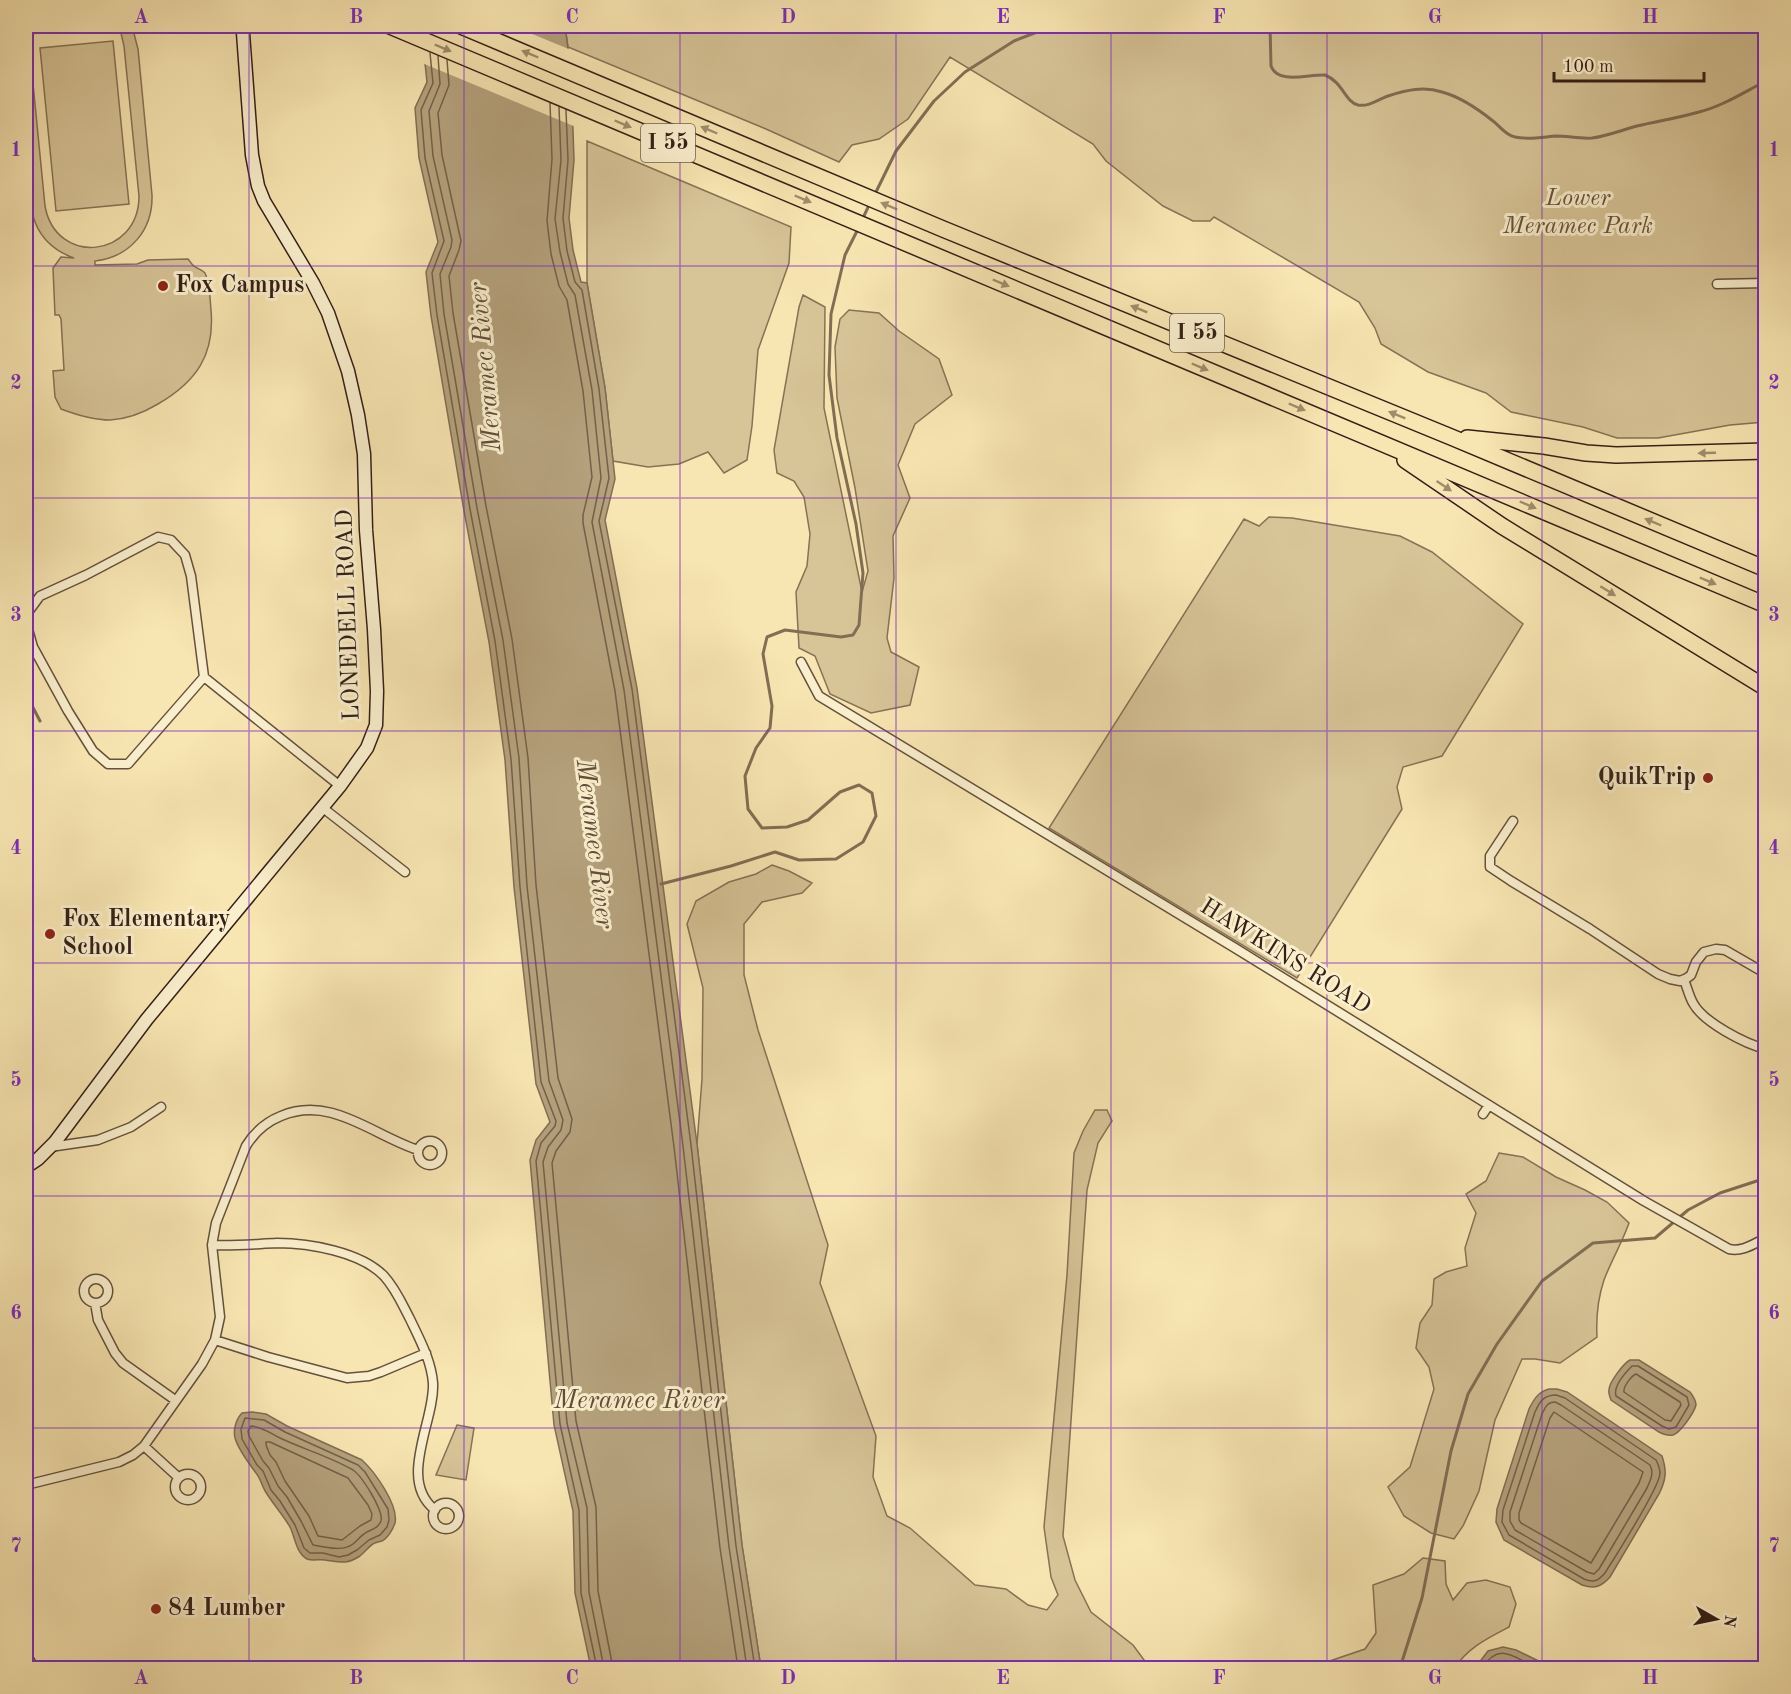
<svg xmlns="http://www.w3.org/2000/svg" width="1791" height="1694" viewBox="0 0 1791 1694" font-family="'Old Standard TT',serif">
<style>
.green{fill:#d7c497;stroke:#867256;stroke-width:1.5}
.water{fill:#b5a27d;stroke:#816e54;stroke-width:1.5}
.pier{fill:#f8e6b2}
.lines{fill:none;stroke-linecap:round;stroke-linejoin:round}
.shore{stroke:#74604a;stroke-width:1.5}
.stream{stroke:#816e54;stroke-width:3}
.street-casing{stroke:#65513d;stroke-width:11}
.secondary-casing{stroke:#341f16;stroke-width:15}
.primary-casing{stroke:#341f16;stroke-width:16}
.highway-casing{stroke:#341f16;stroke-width:18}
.street{stroke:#faefcd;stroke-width:8}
.secondary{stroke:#faefcd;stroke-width:12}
.primary{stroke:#f8e6b2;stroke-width:14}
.highway{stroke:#f8e6b2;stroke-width:15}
.oneway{fill:#a08c6c}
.grid{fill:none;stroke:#7b2cbf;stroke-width:1.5;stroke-opacity:0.55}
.poi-dot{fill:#8f2418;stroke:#faefcd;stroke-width:2}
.labels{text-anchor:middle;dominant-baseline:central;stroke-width:6;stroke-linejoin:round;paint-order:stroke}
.shield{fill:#faefcd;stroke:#6f5d4d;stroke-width:1.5}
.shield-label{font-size:22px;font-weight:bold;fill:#341f16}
.park-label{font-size:24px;font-style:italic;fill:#65513d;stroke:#faefcd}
.poi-label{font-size:24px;font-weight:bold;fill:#341f16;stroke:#faefcd;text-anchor:start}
.street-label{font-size:24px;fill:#341f16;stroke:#faefcd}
.water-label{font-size:26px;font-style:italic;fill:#614d3a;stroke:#faefcd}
.neatline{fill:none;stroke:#7b2cbf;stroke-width:2}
.grid-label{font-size:20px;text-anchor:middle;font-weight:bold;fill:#7b2cbf}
</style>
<rect width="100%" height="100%" fill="#f8e6b2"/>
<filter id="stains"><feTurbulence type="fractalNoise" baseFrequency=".00333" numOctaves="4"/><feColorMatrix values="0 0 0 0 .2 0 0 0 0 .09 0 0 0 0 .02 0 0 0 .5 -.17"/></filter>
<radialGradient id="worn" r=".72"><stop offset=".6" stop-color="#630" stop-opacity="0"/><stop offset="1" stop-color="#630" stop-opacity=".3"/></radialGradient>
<!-- green -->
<path class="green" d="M26 26H38L31 39 30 53 45 206C56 267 139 258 139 196L124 46 121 33 116 26H132L138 49 152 195C153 230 130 257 95 261V265L137 264 148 260 188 259C190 261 191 264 194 266 197 269 202 269 205 273 210 283 210 299 211 310 215 355 196 382 158 404 143 413 128 419 110 420 93 420 77 415 61 409L55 397 53 371 64 370 61 319 59 315H55L53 268 61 257 74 258C57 252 42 240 35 222 30 210 30 195 29 181 24 130 26 78 26 26Z
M565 26H1765V422L1730 425 1658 438H1617L1583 427 1511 412 1486 393 1428 372 1381 344 1375 328 1359 302 1214 217 1210 221H1193L1163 206 1106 161 1093 144 950 57 908 119 879 139 852 145 839 162 766 129 568 47Z
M113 41 129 204 56 211 40 48Z
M587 141 791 227 789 263 758 350 752 426 747 460 724 473 708 452 679 464 648 467 613 461 605 388 587 283Z
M803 295 825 307 824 408 862 592 868 571 855 488 837 398 835 347 840 319 849 310 879 313 899 331 939 359 952 395 915 424 898 465 910 498 893 536 894 578 887 638 891 652 919 667 910 705 871 713 830 694 815 656 799 648 796 592 807 566 810 534 804 497 794 481 777 473 774 450 799 307Z
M1269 517 1292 518 1400 536 1432 552 1523 624 1442 756 1403 767 1397 787 1402 809 1297 978 1049 828 1244 519 1259 526Z
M772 865 789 871 812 883 802 893 762 902 744 924V975L758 1030 828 1245 820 1283 876 1436 873 1477 887 1516 910 1528 975 1585 1006 1589 1028 1605 1047 1610 1058 1595 1051 1577 1044 1527 1067 1275 1074 1153 1083 1131 1095 1110H1107L1112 1121 1098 1143 1087 1190 1063 1536 1075 1580 1091 1612 1133 1645 1150 1668H761L742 1545 697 1144 702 1079 703 988 687 924 696 901 729 882 756 874Z
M1499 1153 1523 1157 1556 1177 1585 1190 1607 1202 1629 1223C1622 1243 1611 1261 1604 1280 1598 1298 1596 1318 1597 1337L1560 1363 1535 1359H1522L1495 1420 1479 1491 1463 1526 1454 1539 1431 1533 1404 1516 1388 1487 1410 1467 1434 1389 1429 1367 1416 1348 1420 1323 1432 1305 1434 1279 1446 1272 1467 1266 1465 1248 1476 1213 1466 1194 1486 1181Z
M457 1425 474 1428 466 1480 436 1475Z
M1423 1558 1445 1561 1446 1584 1453 1600 1467 1583 1486 1580 1510 1587 1516 1604 1509 1627C1488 1638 1467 1648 1455 1668H1309L1365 1649 1376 1633 1373 1585 1404 1574Z
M1241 1665 1278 1668H1206L1208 1666Z"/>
<!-- water -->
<path class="water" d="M421 26H565L571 72 574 160 569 218 573 250 581 282 587 283 605 388 615 479 605 520 637 688 697 1144 742 1545 761 1668H591L575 1593 573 1511 554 1425 530 1160 536 1140 550 1122 536 1084 514 887 505 760 489 642 464 511 431 316 426 272 438 242 419 158 415 108 427 82Z
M1630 1360H1639L1690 1392C1693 1396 1696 1400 1696 1405 1694 1413 1680 1433 1673 1435 1668 1436 1663 1434 1659 1432L1611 1400C1610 1396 1608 1393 1609 1390 1609 1382 1624 1363 1630 1360Z
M1549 1389H1557L1567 1392 1662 1456C1667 1471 1666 1480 1659 1494L1610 1577C1601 1587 1595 1589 1582 1585L1504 1540 1496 1522 1497 1509 1529 1409C1534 1399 1538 1392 1549 1389Z
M252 1412 266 1414 287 1426 362 1460C374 1471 399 1505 395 1523 393 1529 388 1538 382 1541 379 1542 376 1542 373 1544 368 1547 365 1552 360 1556 346 1565 340 1562 325 1560 320 1559 312 1561 307 1559 296 1553 295 1537 290 1527 283 1515 274 1505 267 1494 262 1487 261 1479 256 1473 250 1465 238 1449 235 1438 233 1430 236 1419 242 1413Z
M1503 1647 1516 1650 1553 1668H1475L1488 1651Z"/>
<!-- pier -->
<path class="pier" d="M418 26H513L571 50 576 127 422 63Z"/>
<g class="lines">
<!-- shore -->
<path class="shore" d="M430 53 433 83 421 110 425 158 444 241 432 273 437 315 470 509 495 641 511 759 520 887 541 1082 556 1121 555 1126 541 1143 536 1161 560 1424 579 1510 581 1593 597 1668
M438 56 440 84 429 111 433 156 452 240 451 247 440 274 444 314 477 508 503 640 519 758 527 886 549 1081 563 1120 561 1130 548 1147 543 1162 567 1423 587 1508 589 1592 604 1668
M447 60 449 85 438 113 442 155 461 241 459 250 449 276 453 313 486 506 512 639 528 758 536 885 558 1078 572 1119 570 1132 556 1151 552 1163 576 1421 596 1507 598 1591 613 1668
M550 103 552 159 547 221 551 254 559 286 567 300 583 391 592 477 583 515V523L615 691 674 1147 720 1548 738 1668
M559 107 561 160 555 219 560 252 568 284 575 295 592 390 601 478 592 522 624 690 683 1146 729 1547 747 1668
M566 110 568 160 563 218 567 251 575 282 582 290 599 389 609 478 599 521 632 689 691 1145 736 1546 755 1668
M1632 1366H1638L1687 1397 1689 1405 1676 1427 1669 1429 1662 1426 1616 1396C1613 1386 1625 1373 1632 1366Z
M1636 1374 1680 1402 1681 1405 1671 1421 1665 1420 1624 1392C1623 1387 1631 1376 1636 1374Z
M1556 1395 1565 1398 1656 1460C1658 1464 1660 1469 1660 1473 1660 1487 1615 1557 1605 1573 1598 1581 1594 1583 1584 1579L1509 1535 1502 1522 1503 1510 1535 1412C1540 1401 1544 1395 1556 1395Z
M1555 1402 1561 1405 1650 1465C1654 1473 1651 1479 1647 1488L1599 1569 1594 1574 1587 1572 1515 1530 1510 1521V1512L1542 1414C1545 1408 1547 1402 1555 1402Z
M1554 1412 1643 1472 1639 1483 1591 1563 1521 1523 1519 1520V1513L1550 1418Z
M245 1418 264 1420 285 1432 358 1465 365 1472 388 1509 389 1520 387 1527 380 1535 369 1540 357 1550 348 1555 339 1557 323 1553H310L304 1548 295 1525 280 1501 271 1490 263 1471 257 1465 242 1439 241 1429Z
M251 1426C263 1427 270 1433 280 1438 303 1449 331 1457 353 1470 362 1476 384 1511 381 1521 378 1528 373 1529 367 1532 361 1535 358 1540 353 1544 343 1552 324 1547 313 1545L301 1521 287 1497 278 1486 269 1468 263 1461 249 1436 248 1431Z
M266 1442H270L348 1478 368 1505 372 1514 371 1520 360 1526 342 1540 318 1536 309 1516 285 1481 276 1462 270 1455 266 1445Z
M1482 1668C1501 1639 1515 1660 1539 1668"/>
<!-- stream -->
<path class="stream" d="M1270 26 1271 66C1278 85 1309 74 1325 75 1343 82 1345 102 1358 105 1369 107 1379 99 1388 96 1406 90 1424 86 1442 92 1461 97 1478 109 1493 121 1501 127 1505 135 1515 137 1527 140 1543 137 1556 136 1568 136 1580 139 1592 138 1607 136 1622 130 1637 126 1657 121 1679 118 1699 112 1723 106 1744 92 1766 81
M875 194 896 151 934 101 965 72 1014 41 1053 26
M863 218 870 203
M26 694 40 721
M661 884 731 866 775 852 799 860 836 859 863 842 876 816 872 793 859 785 840 792 808 820 787 827 762 828 748 809 745 776 756 748 770 728 772 706 763 654 767 637 785 630 841 637 853 635 859 625 863 573 856 524 837 438 829 375 831 314 845 255 859 227
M1400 1668 1422 1598 1451 1451 1468 1394 1497 1344 1542 1281 1593 1243 1655 1238 1688 1210 1720 1193 1766 1178"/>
<defs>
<path id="street" d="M1717 284 1766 283
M26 615 40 596 86 575 158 537 171 540 185 555 191 576 204 677 128 764H108L93 751 68 711 33 647 26 622
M801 662 819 696 1235 948 1644 1201 1729 1249C1743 1252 1753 1244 1766 1238
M204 677 340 786
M323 808 405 872
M1513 821 1490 856V867L1511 881 1590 929 1658 974 1670 979 1680 981 1687 978 1691 975 1696 962 1704 952 1716 949 1725 950 1763 972
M1684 980C1687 987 1689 996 1693 1003 1703 1022 1745 1044 1766 1049
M1483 1114 1489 1105
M418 1153a12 12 0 1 1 24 0a12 12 0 1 1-24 0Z
M50 1147 98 1140 131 1127 161 1107
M212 1245C234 1246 255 1244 277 1243 309 1243 361 1252 384 1276 396 1289 402 1304 410 1319 420 1340 431 1360 433 1383 435 1421 397 1480 435 1510
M84 1291a12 12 0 1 1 24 0a12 12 0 1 1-24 0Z
M95 1303 98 1320 115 1353 123 1363 175 1400
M215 1340 268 1357 347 1378 369 1376 381 1372 426 1353
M144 1446 179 1478
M175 1487a13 13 0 1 1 26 0a13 13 0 1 1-26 0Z
M26 1485 119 1462 133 1455 144 1446 202 1364 215 1340 220 1317 212 1245 216 1223 246 1146C254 1133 266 1122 281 1116 331 1095 372 1135 418 1150
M433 1516a13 13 0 1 1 26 0a13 13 0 1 1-26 0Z"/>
<path id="secondary" d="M26 1167 38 1159 55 1142 147 1019 340 786 367 748 376 725 377 691 374 629 366 530 364 454 358 415 348 371 328 313 313 283 264 201 258 186 252 155 243 33"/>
<path id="primary" d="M26 1659 31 1668"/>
<path id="highway" d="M390 26 1766 605
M461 26 943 229 1451 437 1766 569
M1467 438 1544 446 1586 453 1616 455 1766 451
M1405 460 1502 526 1766 688"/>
</defs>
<!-- street casing -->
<use href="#street" class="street-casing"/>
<!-- secondary casing -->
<use href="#secondary" class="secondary-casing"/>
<!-- primary casing -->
<use href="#primary" class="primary-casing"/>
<!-- highway casing -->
<use href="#highway" class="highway-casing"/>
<!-- street -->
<use href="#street" class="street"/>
<!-- secondary -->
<use href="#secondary" class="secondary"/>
<!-- primary -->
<use href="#primary" class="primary"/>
<!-- highway -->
<use href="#highway" class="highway"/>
</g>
<!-- one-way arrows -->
<defs><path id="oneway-solid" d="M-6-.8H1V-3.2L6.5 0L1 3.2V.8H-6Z" transform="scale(1.5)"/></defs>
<g class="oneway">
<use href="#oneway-solid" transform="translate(443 48) rotate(23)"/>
<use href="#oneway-solid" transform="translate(530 54) rotate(-157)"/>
<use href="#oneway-solid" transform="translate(623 124) rotate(23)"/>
<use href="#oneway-solid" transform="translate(709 130) rotate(-157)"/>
<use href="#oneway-solid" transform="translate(803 199) rotate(23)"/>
<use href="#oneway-solid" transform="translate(889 206) rotate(-157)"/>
<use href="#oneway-solid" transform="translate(1001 283) rotate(23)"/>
<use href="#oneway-solid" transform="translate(1139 309) rotate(-158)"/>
<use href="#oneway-solid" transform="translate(1200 367) rotate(23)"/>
<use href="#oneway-solid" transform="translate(1297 407) rotate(23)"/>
<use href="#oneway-solid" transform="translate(1397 415) rotate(-158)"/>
<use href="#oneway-solid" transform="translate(1707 453) rotate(178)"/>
<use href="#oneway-solid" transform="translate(1444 486) rotate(34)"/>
<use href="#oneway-solid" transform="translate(1528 505) rotate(23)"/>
<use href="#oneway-solid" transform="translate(1653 522) rotate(-157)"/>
<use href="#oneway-solid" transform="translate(1708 581) rotate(23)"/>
<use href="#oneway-solid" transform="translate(1608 591) rotate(32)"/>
</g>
<!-- grid -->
<path class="grid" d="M249 26V1668M464 26V1668M680 26V1668M896 26V1668M1111 26V1668M1327 26V1668M1542 26V1668M26 266H1766M26 498H1766M26 731H1766M26 963H1766M26 1196H1766M26 1428H1766"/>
<!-- markers -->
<g class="poi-dot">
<circle cx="163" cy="286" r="6"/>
<circle cx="1708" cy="778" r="6"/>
<circle cx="50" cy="934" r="6"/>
<circle cx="156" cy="1609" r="6"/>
</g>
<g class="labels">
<!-- shield labels -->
<g class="shield">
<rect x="641" y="124" width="54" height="38" rx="4.5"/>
<rect x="1170" y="314" width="54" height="38" rx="4.5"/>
</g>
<g class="shield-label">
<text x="668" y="143">I 55</text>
<text x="1197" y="333">I 55</text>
</g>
<!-- park labels -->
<g class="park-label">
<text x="1578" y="199">Lower<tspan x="1578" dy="28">Meramec Park</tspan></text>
</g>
<!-- poi labels -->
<g class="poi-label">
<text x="175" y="286">Fox Campus</text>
<text x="1696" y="778" text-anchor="end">QuikTrip</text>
<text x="62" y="920">Fox Elementary<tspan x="62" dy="28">School</tspan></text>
<text x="168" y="1609">84 Lumber</text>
</g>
<!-- street labels -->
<g class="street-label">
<text transform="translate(349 615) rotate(-92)">LONEDELL ROAD</text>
<text transform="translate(1285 957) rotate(32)">HAWKINS ROAD</text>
</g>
<!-- water labels -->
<g class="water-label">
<text transform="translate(486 367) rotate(-95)">Meramec River</text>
<text transform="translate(594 844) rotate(83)">Meramec River</text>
<text x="639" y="1401">Meramec River</text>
</g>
</g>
<!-- margin -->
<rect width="1791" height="1694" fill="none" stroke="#f8e6b2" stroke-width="66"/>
<!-- north arrow -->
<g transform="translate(1716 1619) rotate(99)" stroke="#faefcd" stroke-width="4.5" paint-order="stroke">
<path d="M0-4.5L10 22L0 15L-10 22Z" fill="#341f16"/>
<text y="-9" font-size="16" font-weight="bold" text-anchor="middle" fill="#341f16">N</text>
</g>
<!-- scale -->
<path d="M1554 72v9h150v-9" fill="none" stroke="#341f16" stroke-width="3"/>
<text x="1563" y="72" font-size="18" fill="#341f16" stroke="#faefcd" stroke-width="4.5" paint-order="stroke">100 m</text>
<rect x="33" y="33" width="1725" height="1628" class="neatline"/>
<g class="grid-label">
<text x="141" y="23">A</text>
<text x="356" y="23">B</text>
<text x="572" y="23">C</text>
<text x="788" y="23">D</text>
<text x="1003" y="23">E</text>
<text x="1219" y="23">F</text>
<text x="1435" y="23">G</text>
<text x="1650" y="23">H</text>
<text x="16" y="156">1</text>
<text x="1774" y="156">1</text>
<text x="16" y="389">2</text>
<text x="1774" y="389">2</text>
<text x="16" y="621">3</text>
<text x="1774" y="621">3</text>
<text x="16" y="854">4</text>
<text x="1774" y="854">4</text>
<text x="16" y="1086">5</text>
<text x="1774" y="1086">5</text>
<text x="16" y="1319">6</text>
<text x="1774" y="1319">6</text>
<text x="16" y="1552">7</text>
<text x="1774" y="1552">7</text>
<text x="141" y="1684">A</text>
<text x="356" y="1684">B</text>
<text x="572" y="1684">C</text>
<text x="788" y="1684">D</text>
<text x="1003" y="1684">E</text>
<text x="1219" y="1684">F</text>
<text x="1435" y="1684">G</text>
<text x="1650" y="1684">H</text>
</g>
<rect width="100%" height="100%" filter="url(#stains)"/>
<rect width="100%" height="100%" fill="url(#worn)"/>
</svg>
